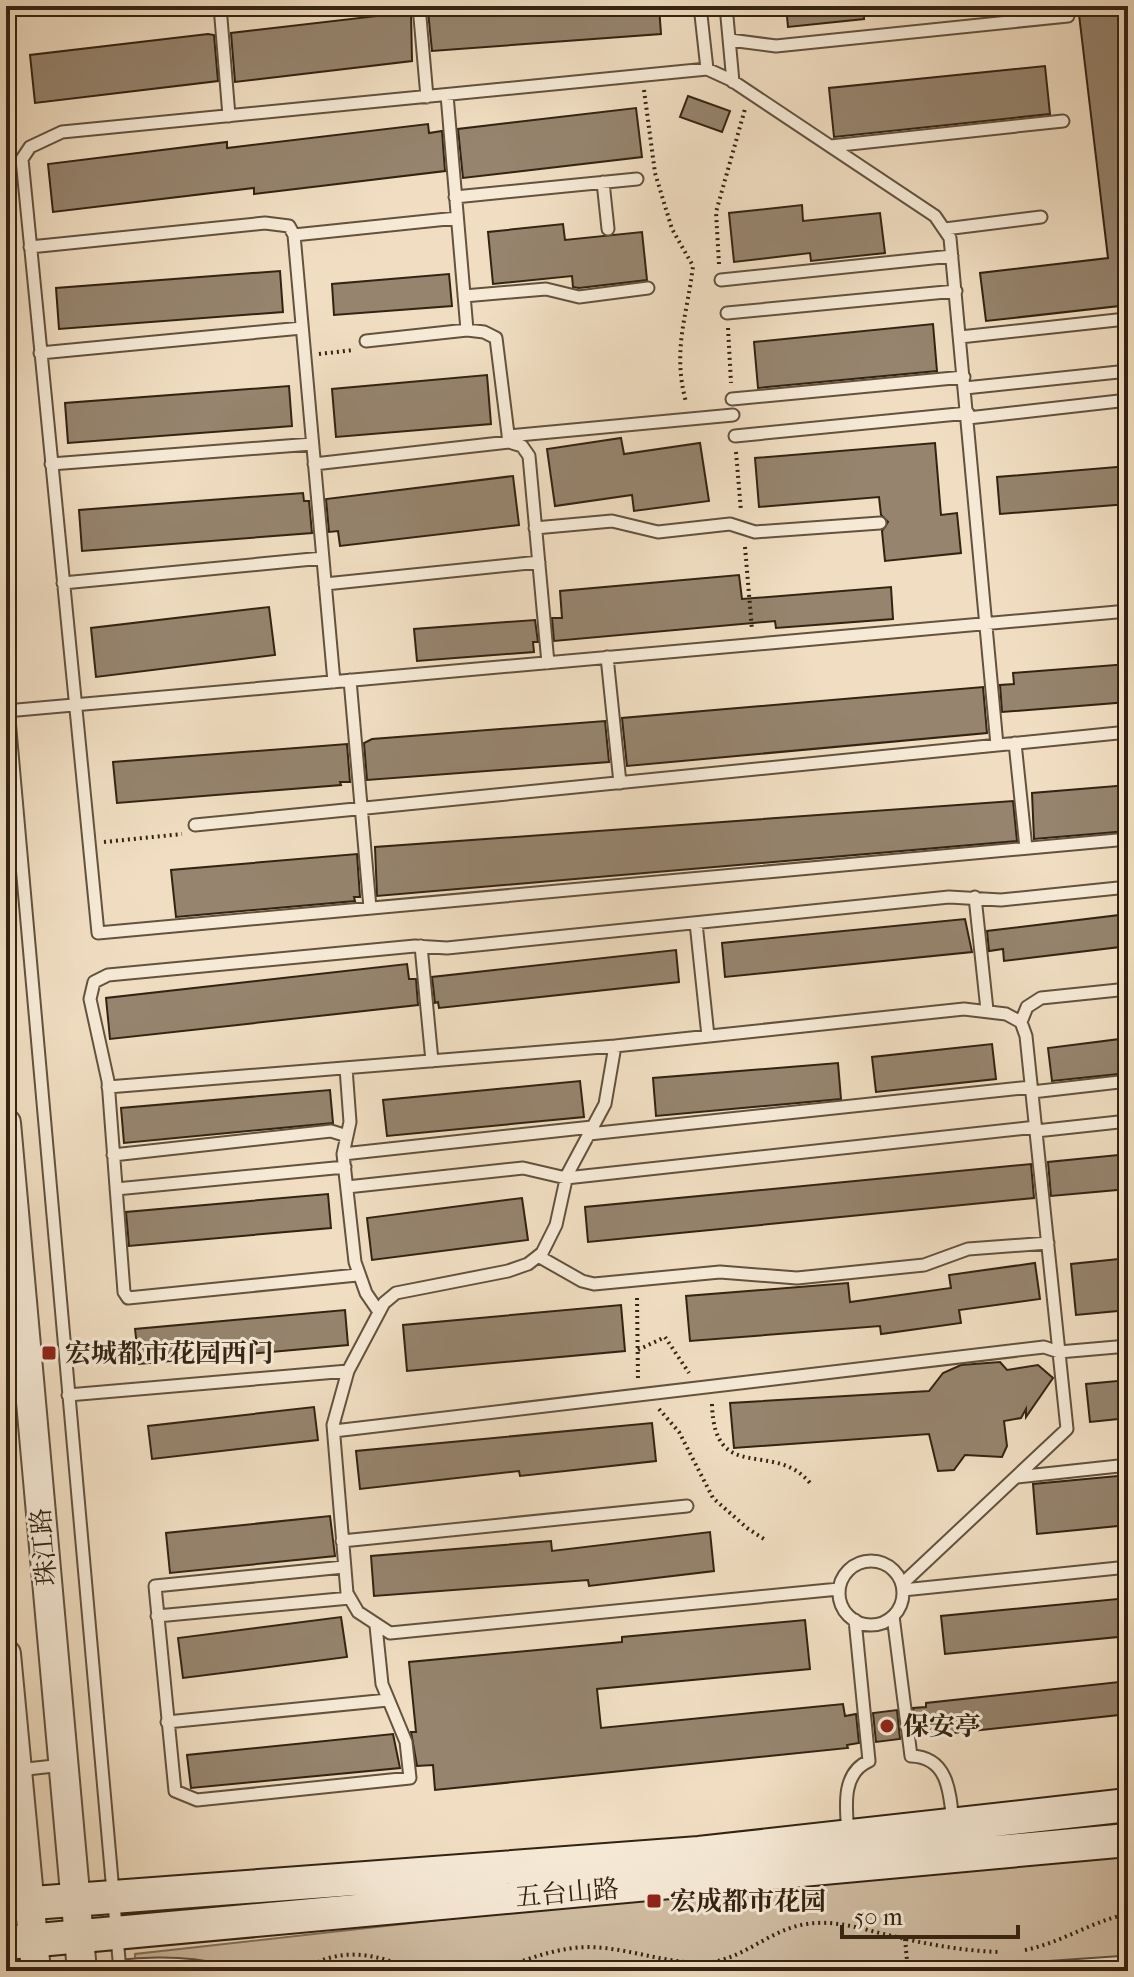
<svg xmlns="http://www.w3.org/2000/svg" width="1134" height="1977" viewBox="0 0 1134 1977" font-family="'IM FELL French Canon','Noto Serif SC',serif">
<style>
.green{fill:#d1bea4;stroke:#82705b;stroke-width:2}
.building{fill:#96846e;stroke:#332312;stroke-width:2}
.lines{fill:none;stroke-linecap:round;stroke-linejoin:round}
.service-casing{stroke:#62523e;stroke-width:15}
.tertiary-casing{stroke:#62523e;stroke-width:32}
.secondary-casing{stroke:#332312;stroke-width:36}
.path{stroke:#332312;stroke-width:4;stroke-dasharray:2 4;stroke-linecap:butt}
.service{stroke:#f6ead7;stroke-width:11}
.tertiary{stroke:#f6ead7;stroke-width:28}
.secondary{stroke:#f6ead7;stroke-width:32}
.poi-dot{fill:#8f2418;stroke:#f6ead7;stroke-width:3}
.labels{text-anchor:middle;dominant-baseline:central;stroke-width:6;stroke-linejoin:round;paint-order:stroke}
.poi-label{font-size:26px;font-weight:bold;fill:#332312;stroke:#f6ead7;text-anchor:start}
.street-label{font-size:26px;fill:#332312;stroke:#f6ead7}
</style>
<rect width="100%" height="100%" fill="#f1dec2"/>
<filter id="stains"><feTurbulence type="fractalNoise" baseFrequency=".0025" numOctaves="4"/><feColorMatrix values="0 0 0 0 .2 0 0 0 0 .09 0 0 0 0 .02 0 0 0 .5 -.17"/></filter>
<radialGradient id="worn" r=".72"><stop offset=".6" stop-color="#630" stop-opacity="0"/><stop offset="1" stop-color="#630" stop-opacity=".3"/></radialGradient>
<!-- green -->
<path class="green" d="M1128 1856V1971H136L135 1954 555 1907Z"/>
<!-- building -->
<path class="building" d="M488 6H659L661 34 432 51 428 11Z
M786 6H864V19L788 27Z
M1078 6H1128V305L986 321 980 273 1108 258Z
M411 12 412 61 235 82 231 33Z
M208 34 214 35 218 81 35 103 30 55Z
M1045 66 1050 114 834 137 829 88Z
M688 96 730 111 722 132 680 117Z
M636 108 642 157 463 178 458 129Z
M428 124 429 133 442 131 445 171 254 194V188L53 212 48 164 227 142V148Z
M802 205 803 221 880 213 885 253 811 261 810 253 734 262 729 213Z
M563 224 565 240 642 232 647 280 579 288 573 287 572 276 493 284 488 232Z
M280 271 283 312 59 329 56 288Z
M449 274 452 306 334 315 332 284Z
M933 324 937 371 758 388 754 342Z
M487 375 491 424 336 437 332 389Z
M289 386 292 426 68 443 65 403Z
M621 438 624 454 700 443 709 501 634 511 632 495 555 506 547 449Z
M935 443 941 515 957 513 961 553 885 561 882 531 888 522 881 515 879 497 759 507 755 458Z
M1128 466V504L1000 514 997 477Z
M513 476 519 525 340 546 338 531 329 532 326 499Z
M303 493 304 501H309L312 533 82 551 79 510Z
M739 575 742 599 891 587 893 619 776 628 775 621 554 641 552 618H562L560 591Z
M269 607 275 655 96 677 91 628Z
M535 620 538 642H533L534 652 417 661 414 629Z
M1128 664V702L1002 712 1000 685 1014 684 1013 673Z
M983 687 987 733 627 766 622 718Z
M605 721 609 762 367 780 364 743 372 739Z
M347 744 350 782H340L341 785 117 803 113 762Z
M1128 785V831L1034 839 1032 793Z
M1013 801 1017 841 377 896 375 847Z
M357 854 360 897H354L355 901 176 917 171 870Z
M1128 914V946L1004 961 1003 949 989 951 987 931Z
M965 919 972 952 725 977 722 943Z
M676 950 679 982 439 1008 438 1002 435 1003 432 977Z
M407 964 409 979H416L418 1005 110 1039 106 998Z
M1128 1038V1073L1052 1081 1048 1048Z
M992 1044 996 1079 876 1092 872 1057Z
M838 1063 841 1099 656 1116 653 1078Z
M580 1081 584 1117 387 1136 383 1100Z
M330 1090 333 1123 124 1143 121 1108Z
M1128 1154V1189L1051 1196 1048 1162Z
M1031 1164 1034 1198 588 1242 585 1207Z
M328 1194 331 1228 129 1246 126 1212Z
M522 1198 528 1240 372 1260 367 1218Z
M1128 1258V1310L1076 1315 1071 1264Z
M1035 1263 1040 1299 959 1310 961 1323 881 1334 880 1326 690 1341 686 1296 848 1283 850 1302 951 1288 949 1275Z
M621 1305 625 1351 407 1371 403 1325Z
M345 1310 348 1345 139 1364 135 1329Z
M1000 1362 1007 1370 1038 1365 1053 1378 1026 1417V1409L1021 1418 1004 1421 1007 1446 1002 1457 965 1455 954 1470 938 1471 929 1434 734 1448 730 1403 929 1391 943 1373 961 1365Z
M1128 1380V1418L1090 1422 1086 1384Z
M314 1407 318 1440 152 1459 148 1426Z
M652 1423 656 1461 520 1476 519 1471 360 1489 356 1451Z
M1128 1475V1525L1037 1534 1033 1484Z
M330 1516 335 1556 170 1573 166 1533Z
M710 1532 714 1571 589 1586 588 1580 374 1596 371 1556 551 1541 552 1551Z
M1128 1598V1636L945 1654 941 1616Z
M341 1617 347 1657 183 1678 178 1638Z
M805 1620 810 1669 597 1689 601 1728 843 1704 845 1716 856 1714 859 1743 847 1745 848 1748 435 1790 433 1765 417 1766 411 1732H416L409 1662 622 1642V1637Z
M1128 1681V1714L917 1737 913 1708 926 1707V1703Z
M897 1710 900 1739 876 1742 873 1713Z
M393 1734 400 1768 191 1788 187 1755Z"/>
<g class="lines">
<defs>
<path id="service" d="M220 6 229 116
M419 6 427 97
M700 6 707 69
M726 6 733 82
M730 40 776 46 1068 16
M447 95 467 330
M831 146 1063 121
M603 182 608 229
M455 197 637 179
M945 229 1041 217
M294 235 457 218
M30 247 265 223 289 226 294 235 334 682
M721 280 952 256
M464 296 546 289 579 297 648 288
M727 313 956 291
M960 337 1126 319
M366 341 467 330 484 332 496 338 509 442
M40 353 302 328
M965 388 1128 371
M732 399 964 377
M968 418 1128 400
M508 436 733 415
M735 436 968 413
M51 464 312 444
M314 464 509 442 522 446 529 456 548 663
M535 528 612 521 658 532 730 524 755 532 880 523
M63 583 323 558
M325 584 539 562
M6 598V673
M607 657 620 783
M350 680 370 908
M6 685 120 1971
M6 711 1128 611
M1015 743 1026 848
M997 745 950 238 935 216 731 80 707 69 62 132 30 147 22 159 98 933 1128 839
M195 825 1128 732
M975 897 987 1010
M696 923 708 1036
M421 946 432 1061
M1021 1022 1027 1007 1041 998 1128 989
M615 1046 605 1104 567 1175 556 1225 542 1253 528 1264 508 1271 396 1293 384 1303 348 1371 333 1425 347 1593 358 1612 390 1633 839 1589
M346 1068 350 1122 343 1154 355 1262 366 1293 379 1312
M108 1087 615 1046 964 1009 1006 1014 1021 1022 1026 1036 1067 1429 902 1584
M1032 1092 1128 1081
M1036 1131 1128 1121
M589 1134 1031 1087
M343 1154 592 1127
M113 1155 331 1131 347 1136
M347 1187 523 1168 566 1178 1036 1127
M116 1189 345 1167
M538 1256 582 1281 594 1284 720 1272 797 1278 924 1265 968 1249 1048 1243
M357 1275 128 1298 124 1292 108 1081 90 999 94 982 108 975 415 946 447 948 949 897 1001 900 1128 887
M68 1395 348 1371
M334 1431 1044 1347 1059 1352 1128 1346
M1017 1477 1128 1465
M342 1541 687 1506
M839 1593a32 32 0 1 1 64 0a32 32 0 1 1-64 0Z
M344 1567 155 1586 175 1791 197 1800 410 1778 406 1742 382 1684 376 1626
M903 1590 1128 1567
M157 1616 350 1598
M893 1616 911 1756C949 1757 950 1794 953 1824
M167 1722 388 1700
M18 1770 63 1765
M848 1833C846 1808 841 1773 869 1761L855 1620
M82 1970C130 1965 175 1959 222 1971
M998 1971 1128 1962"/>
<path id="tertiary" d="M6 1123 82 1971
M6 1654 36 1971"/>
<path id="secondary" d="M6 1905 699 1853 1128 1805
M6 1943 1128 1840"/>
</defs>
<!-- service casing -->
<use href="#service" class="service-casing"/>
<!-- tertiary casing -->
<use href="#tertiary" class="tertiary-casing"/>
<!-- secondary casing -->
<use href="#secondary" class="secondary-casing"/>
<!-- path -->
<path class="path" d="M644 90 655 173 672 229 693 266C687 317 672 350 686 402
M719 264 716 212 745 109
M728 328 731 383
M319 354 354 350
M736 452 741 511
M745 547 752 630
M104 842 182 834
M637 1298 638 1381
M638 1350 665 1337 689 1373
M712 1404C714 1486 774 1439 810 1483
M659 1409 679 1432 713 1498 747 1528 767 1541
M905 1939 908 1971
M1025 1950C1061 1943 1092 1921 1128 1914
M302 1971C342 1944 377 1955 418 1971
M495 1971C525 1960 557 1947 590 1947 627 1948 662 1962 699 1963 740 1964 768 1929 807 1924 838 1919 867 1931 897 1937 931 1945 965 1951 1000 1952"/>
<!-- service -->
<use href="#service" class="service"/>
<!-- tertiary -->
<use href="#tertiary" class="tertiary"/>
<!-- secondary -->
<use href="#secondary" class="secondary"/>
</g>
<!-- markers -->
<g class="poi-dot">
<rect x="41" y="1345" width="16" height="16" rx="4"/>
<circle cx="887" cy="1726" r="8"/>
<rect x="646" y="1893" width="16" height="16" rx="4"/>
</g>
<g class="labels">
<!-- poi labels -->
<g class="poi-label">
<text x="65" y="1353">宏城都市花园西门</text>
<text x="903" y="1726">保安亭</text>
<text x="670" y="1901">宏成都市花园</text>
</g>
<!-- street labels -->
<g class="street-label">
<text transform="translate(44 1547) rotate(-95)">珠江路</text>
<text transform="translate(567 1893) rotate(-5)">五台山路</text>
</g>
</g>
<!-- margin -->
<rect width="1134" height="1977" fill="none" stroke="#f1dec2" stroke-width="32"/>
<rect x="8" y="8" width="1118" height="1961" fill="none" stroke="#332312" stroke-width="4"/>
<rect x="16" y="16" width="1102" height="1945" fill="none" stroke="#332312" stroke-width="2"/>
<!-- scale -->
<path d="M842 1925v12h176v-12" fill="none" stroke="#332312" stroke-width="4"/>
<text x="854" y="1925" font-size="24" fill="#332312" stroke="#f6ead7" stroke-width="6" paint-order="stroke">50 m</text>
<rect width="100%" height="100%" filter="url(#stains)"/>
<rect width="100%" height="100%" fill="url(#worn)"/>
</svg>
